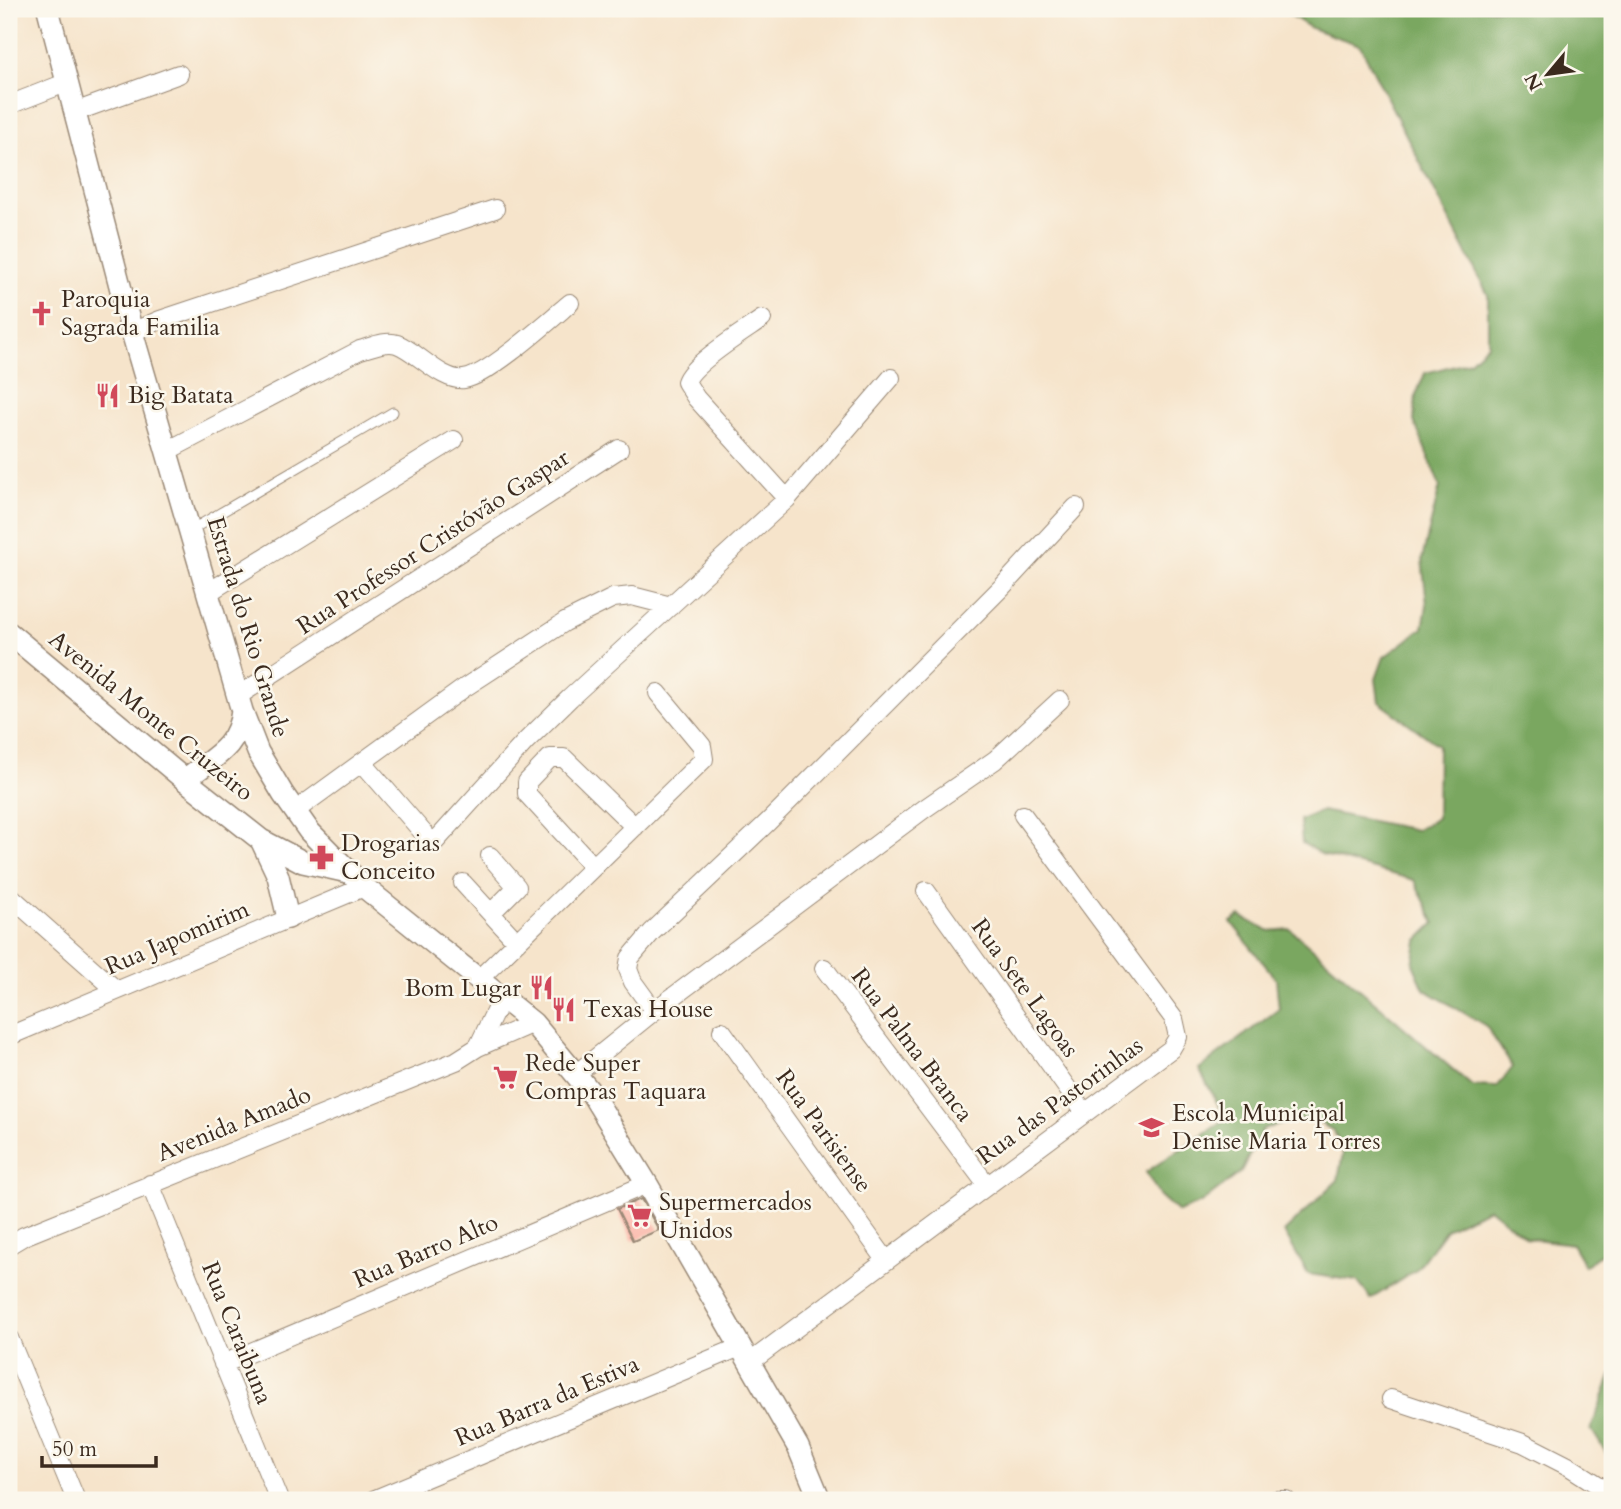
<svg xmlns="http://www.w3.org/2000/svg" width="1621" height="1509" viewBox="0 0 1621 1509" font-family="Cardo,serif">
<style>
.forest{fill:#7aa760;stroke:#5a683f;stroke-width:2}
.building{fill:#fba89b}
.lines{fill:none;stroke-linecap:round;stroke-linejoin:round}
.service-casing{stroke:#988774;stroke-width:11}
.minor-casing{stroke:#988774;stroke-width:20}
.tertiary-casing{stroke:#988774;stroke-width:24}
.service{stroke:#fff;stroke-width:9}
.minor{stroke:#fff;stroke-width:18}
.tertiary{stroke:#fff;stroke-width:21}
.labels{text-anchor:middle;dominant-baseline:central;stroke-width:5;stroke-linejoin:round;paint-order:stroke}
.poi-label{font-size:24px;fill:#3b2a1e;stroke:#fbf7ec;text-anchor:start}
.street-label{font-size:24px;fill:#3b2a1e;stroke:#fbf7ec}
</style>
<rect width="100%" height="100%" fill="#fbf7ec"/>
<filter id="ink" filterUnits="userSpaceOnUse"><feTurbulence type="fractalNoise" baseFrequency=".0143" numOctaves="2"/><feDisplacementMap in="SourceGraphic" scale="14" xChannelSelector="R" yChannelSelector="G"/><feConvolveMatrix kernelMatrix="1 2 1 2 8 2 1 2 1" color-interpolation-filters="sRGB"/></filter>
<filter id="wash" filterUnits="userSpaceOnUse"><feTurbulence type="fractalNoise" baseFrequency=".00686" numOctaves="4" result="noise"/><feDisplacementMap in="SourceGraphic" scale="28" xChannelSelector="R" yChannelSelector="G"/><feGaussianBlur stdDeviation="1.57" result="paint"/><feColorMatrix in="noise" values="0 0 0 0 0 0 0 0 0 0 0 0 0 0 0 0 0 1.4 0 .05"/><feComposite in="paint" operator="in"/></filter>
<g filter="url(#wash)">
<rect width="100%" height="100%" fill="#f6e4cb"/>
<!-- forest -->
<path class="forest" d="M1281 9H1612V1253H1602L1585 1266 1572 1244 1527 1238 1489 1208 1446 1229 1416 1270 1371 1299 1357 1281 1308 1274 1284 1232 1338 1180 1343 1153 1334 1131 1309 1117 1263 1129 1240 1173 1201 1203 1178 1212 1159 1195 1146 1172 1226 1119 1199 1069 1279 1009 1276 979 1231 922 1240 916 1268 931 1290 929 1472 1086 1497 1087 1513 1067 1486 1026 1424 989 1413 964 1417 941 1435 923 1414 880 1323 855 1302 843 1300 820 1322 811 1416 830 1437 818 1438 745 1379 702 1376 679 1384 657 1423 628 1427 605 1422 559 1440 486 1414 421 1416 395 1425 373 1470 361 1488 344V295L1360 45 1311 28Z
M1612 1374V1462L1591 1429Z"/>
<g id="blocks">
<!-- building -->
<path class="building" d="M641 1199 659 1230 633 1241 617 1209Z"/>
</g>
</g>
<g filter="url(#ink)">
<use href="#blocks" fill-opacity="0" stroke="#988774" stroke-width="2"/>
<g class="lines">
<defs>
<path id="service" d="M191 530 393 412"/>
<path id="minor" d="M9 105 68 82
M75 112 179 74
M762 319C745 331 691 364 686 382L696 398 787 499
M132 332 160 320 495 209
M167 451 360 350C371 347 386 340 397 344 417 351 442 382 464 379 488 376 550 320 570 303
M209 592 454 440
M238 696 619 449
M362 762 433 844 526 741 570 698 787 499 891 378
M295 811 464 688 565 622 613 598 632 596 671 606
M490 856 517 887 491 913
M593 866 527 794V782L550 758H564L635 827
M463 883 517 942
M926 891 1085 1113
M9 895 116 990
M824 968 987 1185
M480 978 704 759 702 746 658 693
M654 1011 633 982 628 969 630 958 652 932 768 822 1002 587 1076 507
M722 1031 886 1260
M9 1036 364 887
M478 1047 502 997
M576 1074 654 1011 924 809 995 760 1060 700
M150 1184 279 1500
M9 1245 24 1236 456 1061 478 1047 533 1023
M9 1338 76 1500
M749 1363 1171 1049 1178 1037 1174 1019 1023 815
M223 1364 647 1184
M1391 1399 1523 1443 1570 1467 1612 1494
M373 1500 740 1347
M1276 1500H1286"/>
<path id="tertiary" d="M48 9 132 332 242 711 258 752 283 794 309 831 364 887 533 1023 592 1094 647 1184 798 1447 820 1500
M9 633 185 780 261 840 303 862 348 872
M185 780C211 758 238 749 242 711
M261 840 278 876 288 918"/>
</defs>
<!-- service casing -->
<use href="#service" class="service-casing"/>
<!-- minor casing -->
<use href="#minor" class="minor-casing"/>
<!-- tertiary casing -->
<use href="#tertiary" class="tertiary-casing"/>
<!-- service -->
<use href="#service" class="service"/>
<!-- minor -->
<use href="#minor" class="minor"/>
<!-- tertiary -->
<use href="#tertiary" class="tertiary"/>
</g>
</g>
<!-- icons -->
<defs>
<symbol id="church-bare" viewBox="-9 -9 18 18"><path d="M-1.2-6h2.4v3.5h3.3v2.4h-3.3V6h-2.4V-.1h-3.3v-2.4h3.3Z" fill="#d1495b" stroke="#fbf7ec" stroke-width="2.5" paint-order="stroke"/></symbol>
<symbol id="restaurant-bare" viewBox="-9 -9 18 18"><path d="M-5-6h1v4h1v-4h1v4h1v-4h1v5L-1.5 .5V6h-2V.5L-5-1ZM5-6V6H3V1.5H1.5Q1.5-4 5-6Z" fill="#d1495b" stroke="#fbf7ec" stroke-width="2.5" paint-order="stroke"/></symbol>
<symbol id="pharmacy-bare" viewBox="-9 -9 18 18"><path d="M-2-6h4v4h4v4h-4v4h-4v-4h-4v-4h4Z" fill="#d1495b" stroke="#fbf7ec" stroke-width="2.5" paint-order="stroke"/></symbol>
<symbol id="supermarket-bare" viewBox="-9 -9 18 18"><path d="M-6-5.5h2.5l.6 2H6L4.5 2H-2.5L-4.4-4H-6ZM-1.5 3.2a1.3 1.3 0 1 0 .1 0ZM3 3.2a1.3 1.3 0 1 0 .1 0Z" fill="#d1495b" stroke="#fbf7ec" stroke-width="2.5" paint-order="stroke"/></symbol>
<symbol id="school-bare" viewBox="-9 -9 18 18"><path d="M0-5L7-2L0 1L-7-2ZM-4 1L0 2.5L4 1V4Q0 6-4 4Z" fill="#d1495b" stroke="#fbf7ec" stroke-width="2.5" paint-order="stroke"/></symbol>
</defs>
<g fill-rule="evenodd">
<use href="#church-bare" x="24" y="296" width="35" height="35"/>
<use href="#restaurant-bare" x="90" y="378" width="35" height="35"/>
<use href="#pharmacy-bare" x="304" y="840" width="35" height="35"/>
<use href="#restaurant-bare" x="524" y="970" width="35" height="35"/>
<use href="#restaurant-bare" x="546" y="992" width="35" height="35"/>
<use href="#supermarket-bare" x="488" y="1060" width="35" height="35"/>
<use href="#school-bare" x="1134" y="1110" width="35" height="35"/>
<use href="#supermarket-bare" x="622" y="1198" width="35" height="35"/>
</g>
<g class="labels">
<!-- poi labels -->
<g class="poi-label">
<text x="61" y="299">Paroquia<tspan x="61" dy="28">Sagrada Familia</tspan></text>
<text x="128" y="395">Big Batata</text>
<text x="341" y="843">Drogarias<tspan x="341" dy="28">Conceito</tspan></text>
<text x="521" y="988" text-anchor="end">Bom Lugar</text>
<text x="583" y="1009">Texas House</text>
<text x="525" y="1063">Rede Super<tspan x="525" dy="28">Compras Taquara</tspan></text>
<text x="1172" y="1113">Escola Municipal<tspan x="1172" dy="28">Denise Maria Torres</tspan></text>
<text x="659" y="1202">Supermercados<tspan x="659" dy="28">Unidos</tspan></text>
</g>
<!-- street labels -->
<g class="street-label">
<text transform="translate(433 542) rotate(-33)">Rua Professor Cristóvão Gaspar</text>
<text transform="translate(248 627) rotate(73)">Estrada do Rio Grande</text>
<text transform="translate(151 716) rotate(39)">Avenida Monte Cruzeiro</text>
<text transform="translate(177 938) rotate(-23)">Rua Japomirim</text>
<text transform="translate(1025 988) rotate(54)">Rua Sete Lagoas</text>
<text transform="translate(912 1045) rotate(53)">Rua Palma Branca</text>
<text transform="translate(1060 1101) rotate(-36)">Rua das Pastorinhas</text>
<text transform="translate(234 1124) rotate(-22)">Avenida Amado</text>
<text transform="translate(824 1131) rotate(54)">Rua Parisiense</text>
<text transform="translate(426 1251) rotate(-23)">Rua Barro Alto</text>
<text transform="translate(237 1333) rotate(68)">Rua Caraibuna</text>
<text transform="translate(547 1401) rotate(-23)">Rua Barra da Estiva</text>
</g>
</g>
<!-- margin -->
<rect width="1621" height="1509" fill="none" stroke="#fbf7ec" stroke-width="35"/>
<!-- north arrow -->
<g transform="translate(1548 74) rotate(241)" stroke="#fbf7ec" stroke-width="5" paint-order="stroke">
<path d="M0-5L12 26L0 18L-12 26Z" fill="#3b2a1e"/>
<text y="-10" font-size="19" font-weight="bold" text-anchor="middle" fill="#3b2a1e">N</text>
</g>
<!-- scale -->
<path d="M42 1456v10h114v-10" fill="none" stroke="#3b2a1e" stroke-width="3.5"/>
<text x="52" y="1456" font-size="21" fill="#3b2a1e" stroke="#fbf7ec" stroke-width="5" paint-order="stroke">50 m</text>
</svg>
